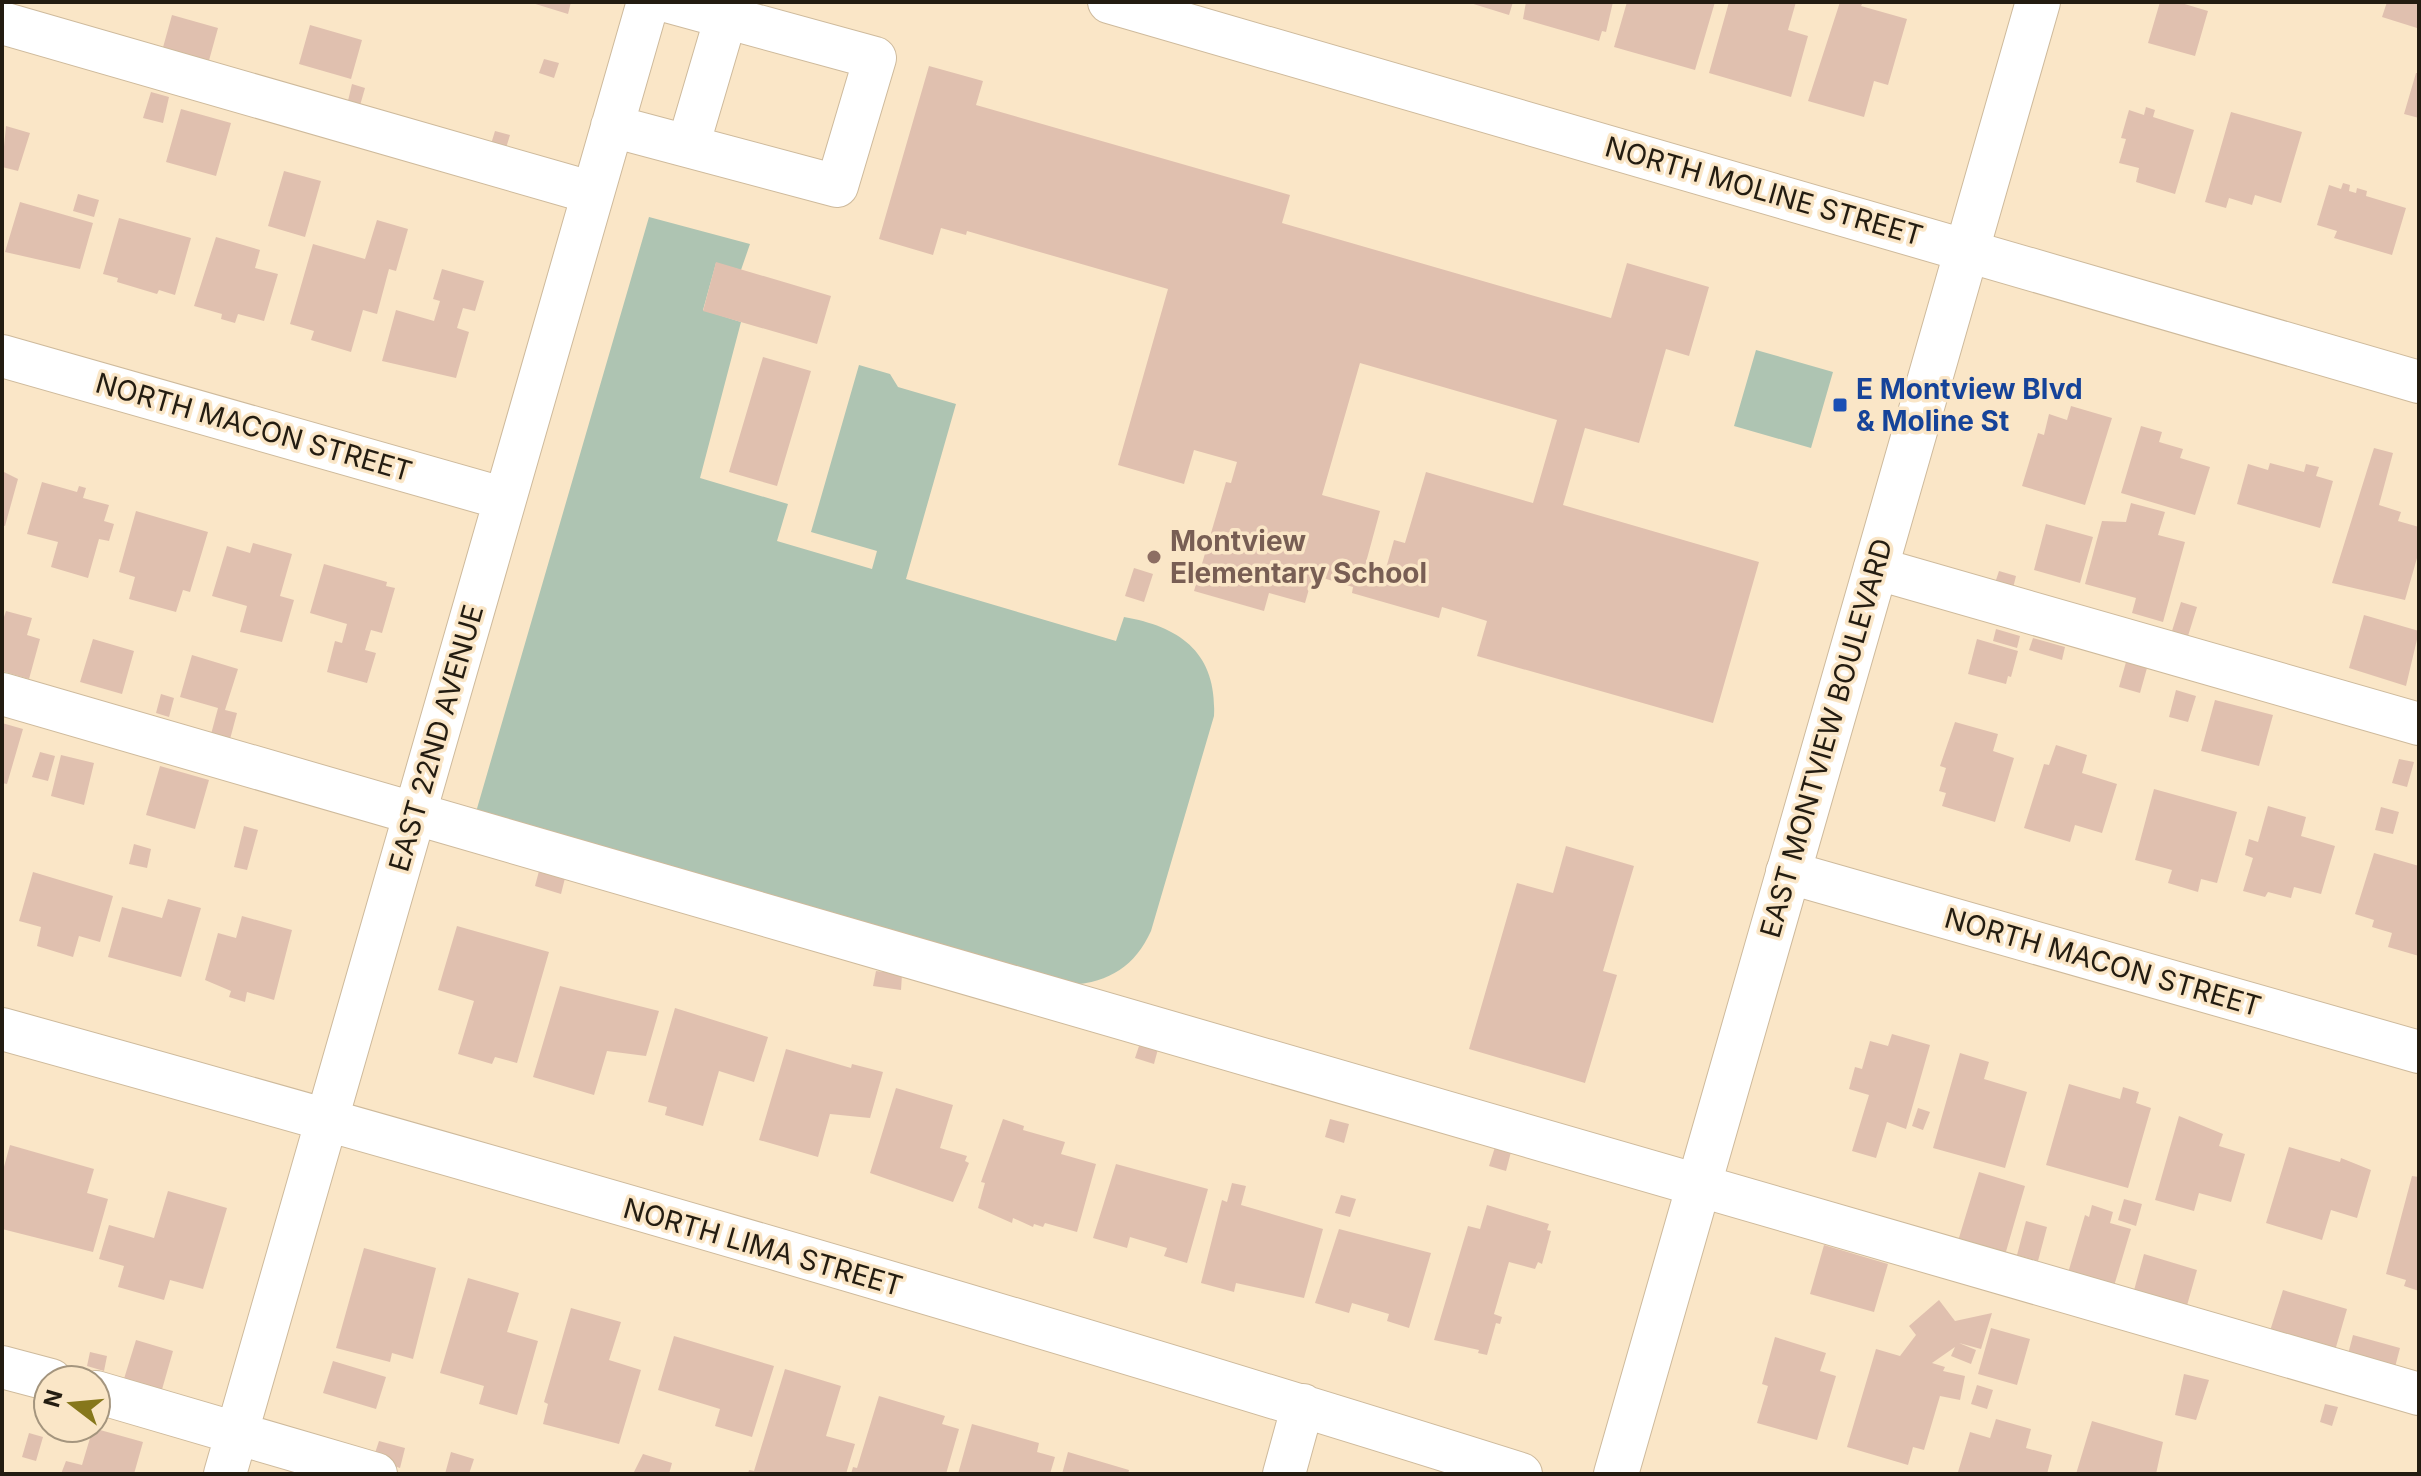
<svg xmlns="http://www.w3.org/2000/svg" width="2421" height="1476" viewBox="0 0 2421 1476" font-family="Inter,sans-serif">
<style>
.green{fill:#aec4b2}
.building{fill:#e0c0af;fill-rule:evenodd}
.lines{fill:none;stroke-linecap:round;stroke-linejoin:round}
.minor-casing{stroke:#ceba9c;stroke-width:44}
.major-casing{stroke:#ceba9c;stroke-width:46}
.minor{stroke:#fff;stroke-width:42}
.major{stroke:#fff;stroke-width:44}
.transit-dot{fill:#1a4fb4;stroke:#fae6c7;stroke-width:3}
.education-dot{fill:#8d6e63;stroke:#fae6c7;stroke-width:3}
.labels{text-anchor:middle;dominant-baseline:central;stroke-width:7;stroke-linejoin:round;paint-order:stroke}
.street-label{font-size:28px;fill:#231c11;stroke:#fae6c7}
.transit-label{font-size:28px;font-weight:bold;fill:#164399;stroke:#fae6c7;text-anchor:start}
.education-label{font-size:28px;font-weight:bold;fill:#785e54;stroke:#fae6c7;text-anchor:start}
</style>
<rect width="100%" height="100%" fill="#fae6c7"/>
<!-- green -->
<path class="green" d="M649 217 750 244 741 270 716 263 703 310 741 322 700 478 788 504 777 541 872 569 877 551 811 532 859 365 890 374 898 387 956 404 906 579 1116 641 1124 617C1181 627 1217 653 1214 716L1151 931C1135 966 1110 982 1071 985L476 812Z
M1756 350 1833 372 1811 448 1734 426Z"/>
<!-- building -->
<path class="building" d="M529 2H571L568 14Z
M1467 2H1513L1509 15Z
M1526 2H1613L1606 32 1602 31 1599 41 1523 19Z
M1627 2H1715L1695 70 1614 47Z
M1729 2H1796L1788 30 1808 36 1791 97 1709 73Z
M1840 2H1863L1861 6 1907 19 1888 85 1874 81 1864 117 1808 101Z
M2160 2H2178L2208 11 2195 56 2148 43Z
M2387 2H2419L2417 28 2382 17Z
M172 15 218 28 208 64 162 51Z
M310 25 362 40 351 79 299 64Z
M544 59 559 63 554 78 539 73Z
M929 66 983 81 976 105 1290 195 1282 223 1611 318 1627 263 1709 287 1689 356 1666 349 1639 443 1585 428 1563 505 1759 562 1713 723 1477 656 1487 621 1442 607 1439 618 1352 593 1353 587 1313 575 1305 603 1269 593 1264 611 1194 591 1226 482 1231 483 1237 462 1194 450 1184 484 1118 465 1168 289 967 231 966 235 941 228 933 255 879 239ZM1360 363 1557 420 1533 503 1426 472 1405 543 1394 540 1385 572 1365 566 1380 511 1322 495Z
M2416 73H2419V118L2404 114Z
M352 84 365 88 359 109 347 105Z
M151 92 169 97 163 123 143 118Z
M2146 107 2155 110 2153 117 2194 130 2175 194 2136 182 2139 168 2119 163 2126 139 2121 138 2129 110 2144 115Z
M181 109 231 123 216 176 166 162Z
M2231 112 2302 132 2281 203 2255 195 2252 205 2229 198 2226 208 2205 202Z
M6 126 30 133 18 171 2 167Z
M495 131 510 135 506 148 491 144Z
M284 171 321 181 305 237 268 226Z
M2343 183 2350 185 2349 191 2356 193 2357 188 2367 191 2366 196 2406 208 2392 255 2334 238 2337 231 2317 225 2329 185 2341 189Z
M78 194 99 200 94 217 73 211Z
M20 202 93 223 80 269 5 252Z
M119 218 191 238 175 295 159 290 157 294 117 282 118 278 103 274Z
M377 220 408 229 396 271 389 269 377 314 363 310 351 352 311 340 314 331 290 324 313 244 365 259Z
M216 237 260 250 255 268 278 274 264 321 238 314 235 323 221 319 222 314 194 306Z
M716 262 831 296 817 344 703 311Z
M442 269 484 281 475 311 463 308 457 328 469 332 456 378 382 361 396 310 434 321 440 301 433 299Z
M763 357 811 371 777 486 729 472Z
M2071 406 2112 418 2085 505 2022 486 2038 433 2044 435 2049 414 2067 420Z
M2141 426 2162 432 2159 442 2183 449 2180 458 2210 467 2195 515 2121 493Z
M2374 448 2393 453 2379 505 2401 512 2398 521 2419 527V551L2405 600 2332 583Z
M2270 463 2304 472 2306 464 2319 467 2316 476 2333 481 2320 528 2237 504 2248 464 2268 470Z
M2 471 18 479 5 526 2 525Z
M42 482 77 492 79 486 86 488 83 498 109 505 104 521 114 524 109 541 99 539 88 578 51 567 58 542 27 534Z
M2131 503 2165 512 2158 535 2185 542 2163 622 2132 613 2136 598 2085 584 2102 521 2126 522Z
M136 511 208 532 190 592 183 590 176 612 129 599 135 577 119 572Z
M2046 524 2093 537 2080 583 2034 570Z
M253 543 292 554 280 596 294 600 282 642 240 632 247 606 212 596 227 546 250 553Z
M324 564 387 582 386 586 395 588 382 633 371 630 365 650 376 653 367 683 327 672 335 641 342 643 347 624 310 613Z
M1134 568 1153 574 1144 602 1125 596Z
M1999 571 2016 576 2013 588 1995 583Z
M2181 602 2197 607 2188 636 2172 631Z
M6 611 32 618 27 635 40 639 29 679 2 671V623Z
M2364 615 2419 631 2406 686 2349 668Z
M1996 629 2020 636 2017 648 1993 641Z
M2033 638 2065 647 2062 660 2029 650Z
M93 639 134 651 122 694 80 682Z
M1977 639 2018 651 2011 677 2008 676 2006 684 1968 674Z
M192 655 238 669 225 710 237 713 229 743 210 738 218 708 180 697Z
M2126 662 2147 668 2140 693 2119 687Z
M2176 690 2196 696 2188 722 2169 717Z
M161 694 174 698 169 717 156 713Z
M2215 700 2273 715 2259 766 2201 751Z
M1955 722 1998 734 1993 751 2014 758 1995 822 1942 806 1946 793 1939 791 1946 768 1940 766Z
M2 723 23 729 7 784 2 783Z
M2056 745 2087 755 2082 773 2117 784 2102 833 2075 825 2070 842 2024 828 2044 764 2049 765Z
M40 752 55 756 48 781 32 777Z
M61 755 94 763 84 805 51 796Z
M2399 759 2414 762 2407 787 2392 783Z
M160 766 209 780 195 829 146 815Z
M2154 789 2237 812 2217 883 2201 879 2198 892 2168 883 2172 870 2135 860Z
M2268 806 2306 817 2301 836 2335 846 2321 894 2294 887 2291 898 2268 892 2265 897 2243 891 2253 858 2245 855 2249 839 2258 842Z
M2381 807 2399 812 2393 834 2375 830Z
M244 826 258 830 247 870 234 867Z
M134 844 151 849 147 868 129 864Z
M1566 846 1634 866 1603 971 1617 975 1585 1083 1469 1049 1517 883 1553 893Z
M2374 853 2419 866V956L2388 947 2392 933 2372 927 2374 920 2355 914Z
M539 871 565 878 561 894 535 886Z
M33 872 113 896 100 942 79 936 73 957 37 946 41 927 19 921Z
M168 899 201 908 181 977 108 957 122 907 162 918Z
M242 916 292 930 274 1000 247 992 245 1002 229 997 231 991 205 980 218 933 236 938Z
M457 926 549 952 517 1063 495 1057 492 1064 458 1054 474 1001 438 990Z
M876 971 902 974 901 990 873 986Z
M560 986 659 1011 646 1056 607 1051 594 1095 533 1077Z
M675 1008 768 1037 754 1082 719 1071 703 1126 665 1115 667 1107 648 1102Z
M1892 1034 1930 1045 1906 1129 1887 1122 1876 1158 1852 1151 1869 1095 1849 1089 1855 1067 1862 1069 1870 1041 1888 1046Z
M1140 1043 1158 1049 1154 1064 1135 1058Z
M786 1049 851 1068 852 1064 883 1072 870 1118 830 1114 818 1157 759 1140Z
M1960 1053 1989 1062 1984 1079 2027 1092 2005 1168 1933 1148Z
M2069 1084 2120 1099 2123 1087 2139 1092 2136 1103 2151 1108 2128 1188 2046 1165Z
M896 1088 953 1105 940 1148 967 1156 965 1161 969 1163 953 1202 870 1173Z
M1918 1108 1930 1112 1923 1130 1912 1126Z
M2179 1116 2223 1134 2219 1146 2245 1154 2231 1202 2199 1193 2194 1211 2155 1200Z
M1003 1119 1024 1126 1023 1130 1065 1142 1061 1154 1096 1164 1077 1232 1045 1223 1043 1227 1034 1224 1033 1227 1013 1218 1012 1223 978 1208 985 1183 981 1182Z
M1330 1119 1349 1124 1344 1143 1325 1137Z
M10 1145 94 1169 87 1193 108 1199 93 1252 2 1229V1174Z
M1495 1147 1511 1152 1506 1171 1489 1166Z
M2289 1147 2340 1162 2341 1158 2371 1170 2357 1218 2331 1210 2322 1240 2266 1223Z
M1116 1164 1208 1189 1187 1263 1164 1256 1167 1248 1130 1237 1127 1248 1093 1238Z
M1979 1172 2025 1186 2005 1255 1958 1241Z
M2412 1176 2419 1177V1291L2404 1286 2406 1280 2386 1274Z
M1232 1183 1246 1186 1241 1205 1323 1229 1304 1298 1236 1283 1234 1292 1201 1283 1222 1200 1227 1202Z
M168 1191 227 1208 203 1289 170 1280 164 1300 118 1287 124 1266 99 1259 109 1225 154 1238Z
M1341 1195 1356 1199 1350 1217 1335 1213Z
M2124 1199 2142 1204 2136 1226 2118 1220Z
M1487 1205 1549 1224 1547 1230 1551 1231 1542 1264 1538 1262 1535 1269 1509 1262 1494 1314 1502 1317 1500 1324 1496 1323 1487 1355 1478 1353 1479 1350 1434 1340 1468 1226 1480 1229Z
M2092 1205 2113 1212 2110 1223 2131 1229 2114 1286 2068 1273 2085 1215 2089 1217Z
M2026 1221 2047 1227 2038 1261 2017 1255Z
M1339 1229 1431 1253 1409 1328 1387 1321 1389 1314 1352 1303 1349 1313 1315 1303Z
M1824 1245 1888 1264 1874 1312 1810 1294Z
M364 1248 436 1268 413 1359 392 1353 390 1362 336 1348Z
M2144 1254 2197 1270 2186 1309 2133 1294Z
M468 1278 519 1293 507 1332 538 1341 517 1415 479 1404 484 1386 440 1373Z
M2283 1290 2347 1309 2334 1354 2269 1334Z
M1939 1300 1955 1321 1992 1313 1981 1349 1959 1343 1976 1350 1971 1364 1951 1356 1955 1347 1932 1363 1945 1367 1943 1371 1965 1376 1960 1400 1940 1396 1924 1450 1913 1447 1908 1465 1847 1447 1876 1349 1900 1356 1916 1335 1909 1326Z
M571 1308 621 1322 609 1360 641 1370 619 1444 543 1424 548 1404 544 1402Z
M1991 1328 2030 1339 2017 1385 1978 1374Z
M2353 1335 2400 1348 2394 1371 2347 1358Z
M674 1336 774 1366 752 1437 715 1426 720 1409 658 1390Z
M1775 1337 1826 1353 1820 1371 1836 1376 1817 1440 1757 1423 1768 1386 1762 1384Z
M136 1340 173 1351 161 1393 123 1382Z
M90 1352 107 1356 104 1371 87 1366Z
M333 1361 386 1377 376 1409 323 1393Z
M785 1369 841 1386 826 1436 855 1444 846 1474H748L749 1470 754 1471Z
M2184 1374 2209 1380 2196 1420 2175 1415Z
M1977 1385 1993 1390 1987 1409 1971 1404Z
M879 1396 945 1416 942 1424 959 1429 946 1474H851L853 1467 857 1468Z
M2325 1404 2338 1407 2332 1426 2320 1422Z
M1996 1419 2031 1429 2026 1448 2052 1455 2047 1474 1958 1472 1970 1432 1990 1438Z
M2092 1421 2163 1442 2156 1474H2076Z
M972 1424 1039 1443 1037 1452 1055 1457 1050 1474H958Z
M93 1428 143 1442 134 1474H61L66 1461 82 1465Z
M29 1433 43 1437 36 1461 22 1457Z
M379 1441 405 1448 400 1468 373 1459Z
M451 1452 474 1459 469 1474H445Z
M1068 1452 1129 1470 1128 1474H1062Z
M643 1454 672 1463 669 1474H633Z"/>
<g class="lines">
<defs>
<path id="minor" d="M1109 2 2419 382
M2 23 593 193
M612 126 837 186 875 58 670 2
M688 146 726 17
M2 356 505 499
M1875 568 2419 724
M2 694 2419 1394
M1787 872 2419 1052
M2 1029C510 1170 1018 1316 1521 1474
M2 1367 51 1380
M96 1392 376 1474
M225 1474 648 2
M1284 1474 1303 1405"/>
<path id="major" d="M1616 1474 2038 2"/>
</defs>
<!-- minor casing -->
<use href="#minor" class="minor-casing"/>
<!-- major casing -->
<use href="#major" class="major-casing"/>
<!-- minor -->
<use href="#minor" class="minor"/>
<!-- major -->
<use href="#major" class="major"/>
</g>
<!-- markers -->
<rect class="transit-dot" x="1832" y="397" width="16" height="16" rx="4"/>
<circle class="education-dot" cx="1154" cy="557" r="8"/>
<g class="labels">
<!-- street labels -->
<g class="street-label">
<text transform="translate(1764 191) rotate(16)">NORTH MOLINE STREET</text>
<text transform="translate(254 427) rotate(16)">NORTH MACON STREET</text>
<text transform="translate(436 738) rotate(-74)">EAST 22ND AVENUE</text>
<text transform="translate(1826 738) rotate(-74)">EAST MONTVIEW BOULEVARD</text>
<text transform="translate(2103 962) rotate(16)">NORTH MACON STREET</text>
<text transform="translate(763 1247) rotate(16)">NORTH LIMA STREET</text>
</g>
<!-- transit labels -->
<g class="transit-label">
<text x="1856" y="389">E Montview Blvd<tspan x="1856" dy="32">&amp; Moline St</tspan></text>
</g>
<!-- education labels -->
<g class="education-label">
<text x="1170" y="541">Montview<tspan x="1170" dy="32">Elementary School</tspan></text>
</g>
</g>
<!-- border -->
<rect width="2421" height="1476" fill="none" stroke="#231c11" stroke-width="8"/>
<!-- north arrow -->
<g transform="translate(72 1404) rotate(286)"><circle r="38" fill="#fae6c7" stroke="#a4957e" stroke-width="2"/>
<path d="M0-6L14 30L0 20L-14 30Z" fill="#86771b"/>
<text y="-12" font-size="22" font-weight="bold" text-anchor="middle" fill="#231c11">N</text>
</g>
</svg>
